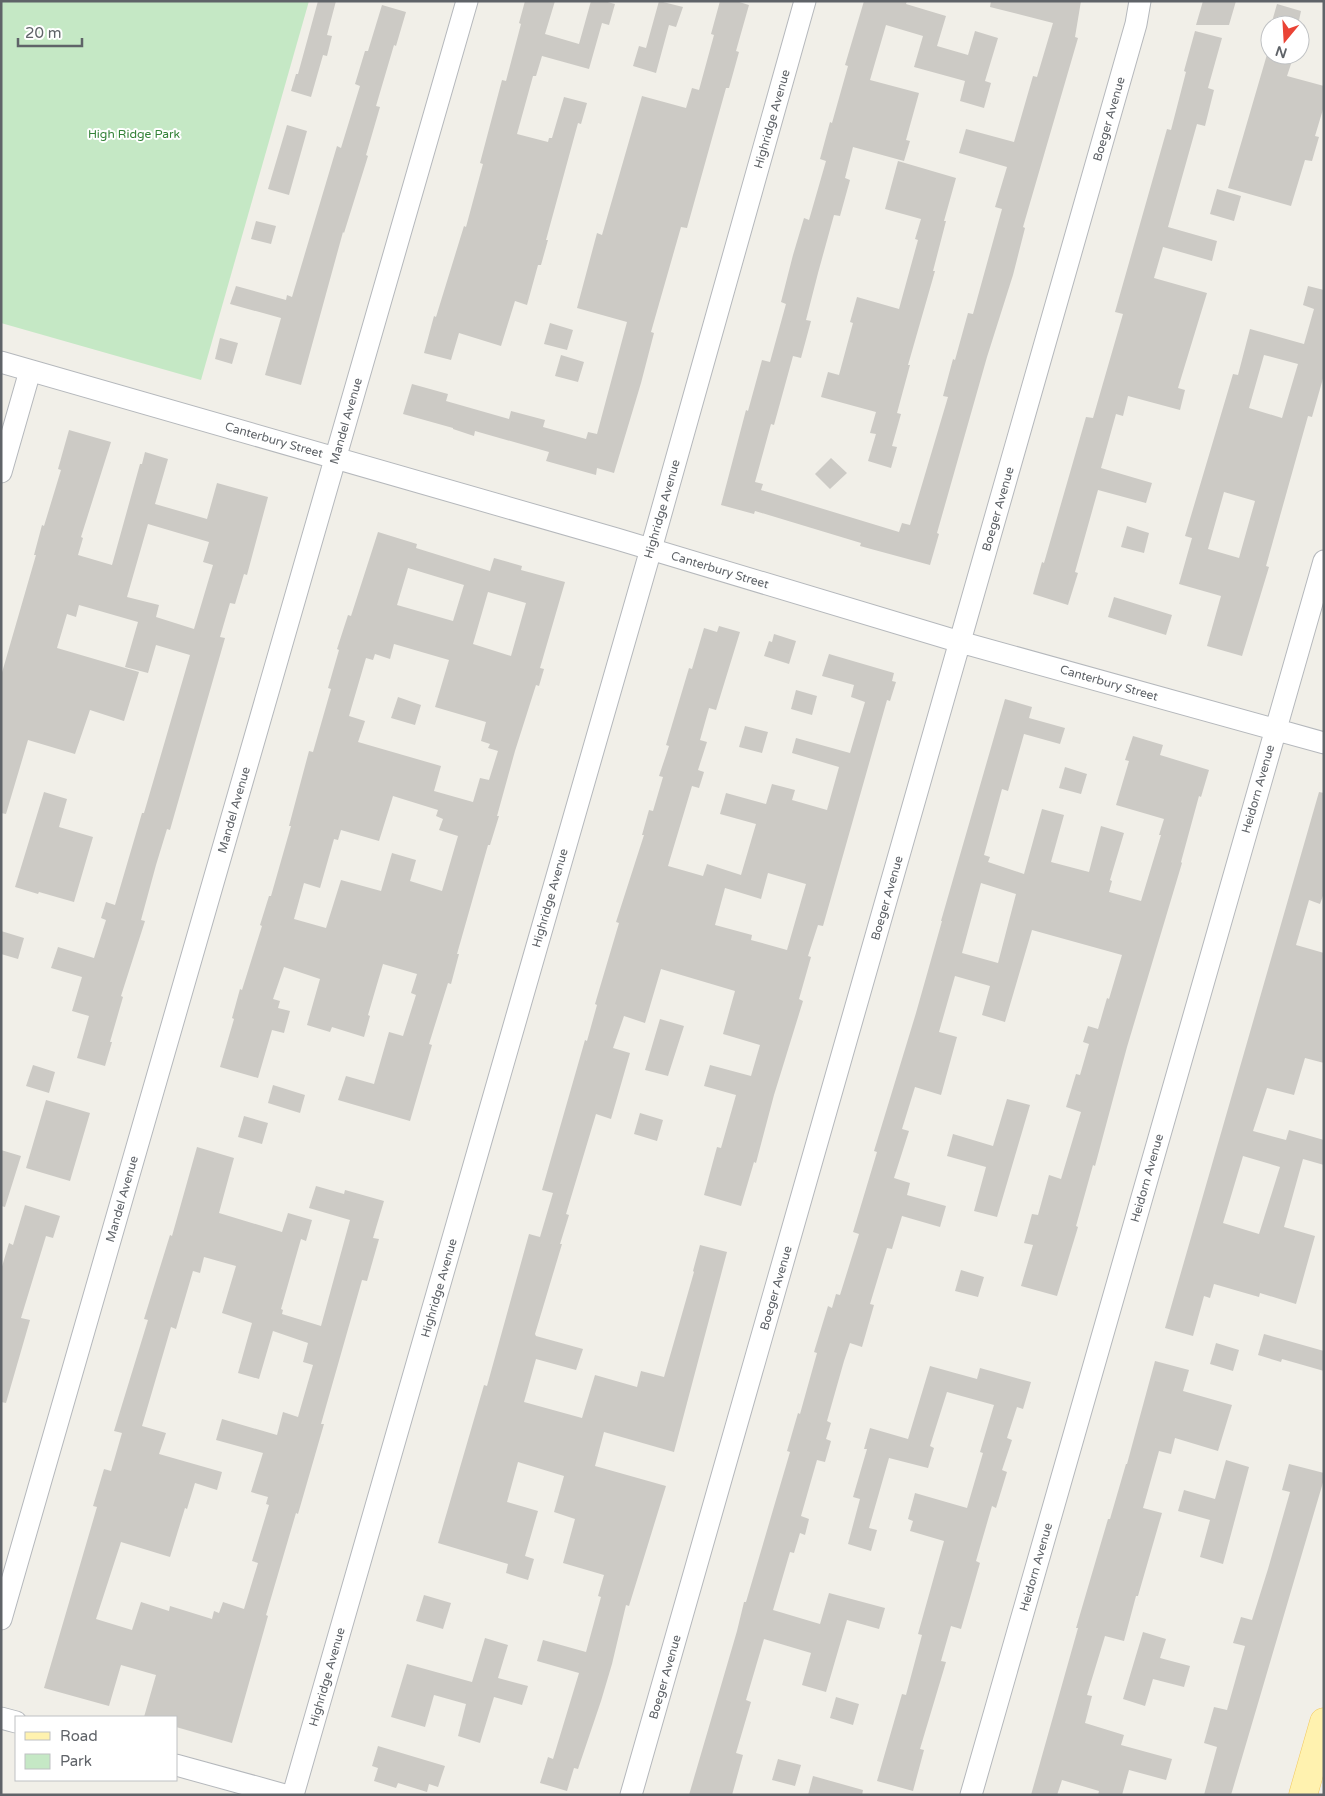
<svg xmlns="http://www.w3.org/2000/svg" width="1325" height="1796" viewBox="0 0 1325 1796" font-family="'Varela Round',sans-serif">
<style>
.green{fill:#c5e8c5}
.building{fill:#cccac5;fill-rule:evenodd}
.lines{fill:none;stroke-linecap:round;stroke-linejoin:round}
.minor-casing{stroke:#b5b8bc;stroke-width:23}
.major-casing{stroke:#f2c960;stroke-width:29}
.minor{stroke:#fff;stroke-width:21}
.major{stroke:#fff2af;stroke-width:28}
.labels{text-anchor:middle;dominant-baseline:central;stroke-width:4;stroke-linejoin:round;paint-order:stroke}
.street-label{font-size:12px;fill:#5f6368;stroke:#fff}
.park-label{font-size:12px;fill:#348238;stroke:#fff}
</style>
<rect width="100%" height="100%" fill="#f1efe8"/>
<!-- green -->
<path class="green" d="M1 1H309L201 380 1 323Z"/>
<!-- building -->
<path class="building" d="M318 1H336L327 35 332 36 327 56 323 55 311 97 291 91 296 74H298Z
M525 1H555L545 34 579 44 591 1H604L615 4 609 25 602 23 589 69 542 56 536 76H533L517 134 548 142 549 138H552L564 97 587 103 581 124 578 123 546 240H548L541 265H538L527 305 515 301 501 346 459 333 451 360 424 353 434 316 436 317 464 226 466 227 483 164 480 163 502 80 506 81 521 24 519 23Z
M659 1 683 7 676 27 669 25 656 73 633 66 639 46 646 48Z
M720 1H736L749 5 736 51 739 52 729 88H726L687 228 681 227 651 332 654 333 641 383 614 473 597 468 596 475 546 461 549 452 475 431 474 436 453 429V428L403 414 412 384 448 394 446 401 509 419 511 411 545 420 543 427 586 439 588 432 597 434 627 322 577 308 597 233 602 235 642 96 686 108 692 88 699 90 714 35 711 34Z
M864 1H907L906 4 946 16 937 46 968 55 975 31 998 38 985 81 991 83 984 108 960 101 965 81 914 67 923 36 886 25 870 80 919 93 906 140 910 141 904 161 853 147 845 178 850 180 840 216 834 215 818 273 806 320 811 321 801 358 793 356 774 425 771 424 755 482 763 484 761 490 899 532 902 523 910 525 948 397 943 396 953 359 955 360 968 313 973 314 1002 209 995 207 1007 167 959 153 966 129 1014 142 1033 76 1037 77 1053 23 990 7 991 1H1081L1075 37 1078 38 1023 227 1025 228 1013 275 987 357 937 533 939 534 930 565 860 546 861 543 755 511 754 514 721 505 746 410 748 411 762 360 770 362 786 304 781 302 793 255 804 218 809 220 826 161 820 159 830 122 832 123 848 66 845 65Z
M1203 1H1236L1229 25H1196Z
M1277 4 1301 11 1298 25H1271Z
M382 5 406 12 396 46 394 45 376 106 380 107 366 155 368 156 344 233 343 232 301 385 265 375 281 318 230 304 236 286 286 300 287 295 292 297 337 146 341 148 360 86 355 84 365 51H368Z
M1195 31 1222 38 1208 88 1214 90 1205 126 1197 124 1168 227 1217 241 1212 261 1163 247 1154 278 1207 293 1178 388 1185 390 1180 410 1128 396 1123 416 1116 414 1101 468 1152 483 1146 503 1098 490 1075 572 1078 573 1068 605 1033 594 1042 562 1044 563 1086 417 1093 418 1123 314 1115 312 1167 129 1171 130 1186 72 1184 71Z
M1268 51H1270V55H1283L1293 58 1287 76 1324 86V106L1315 136 1319 137 1312 161 1305 160 1291 206 1228 188Z
M287 125 307 131 289 195 268 189Z
M898 161 956 178 944 221H946L933 271H935L908 365H910L897 413 901 414 892 446 897 447 891 468 868 461 876 434 870 433 876 412 821 397 828 372 839 375 853 323 850 322 857 297 899 309 918 240 915 239 921 219 885 209Z
M1217 189 1241 196 1234 221 1210 214Z
M256 221 276 226 271 244 251 239Z
M1308 286 1324 290V375L1312 417 1308 416 1266 566 1269 567 1242 656 1207 646 1221 596 1179 584 1192 538 1185 536 1233 374 1238 375 1250 329 1304 344 1314 309 1303 305ZM1264 355 1298 364 1282 418 1249 408ZM1224 492 1255 501 1239 558 1208 549Z
M550 323 573 330 567 350 544 344Z
M220 338 238 343 232 364 215 359Z
M561 355 584 362 578 382 555 376Z
M69 430 111 442 81 537 83 538 78 555 112 565 140 464H142L145 452 168 459 155 504 207 519 217 483 268 497 247 575 244 574 235 604 230 603 220 637 225 638 170 830 167 829 156 865 141 920 145 921 121 996 123 997 110 1042H112L105 1066 77 1058 89 1016 72 1011 82 977 51 968 58 947 94 958 106 920 101 918 106 902 115 905 142 813H144L190 655 156 645 148 673 125 667 138 622 79 605 76 617 67 614 57 648 139 672 124 721 90 710 75 754 28 740 6 814 1 813V676L36 555H34L42 525 44 526 61 470 58 469ZM148 524 209 542 203 562 213 565 194 629 156 617 159 605 127 597Z
M831 458 847 473 830 489 815 474Z
M1127 526 1149 533 1144 553 1121 547Z
M378 532 417 544 416 548 490 571 494 558 522 566 521 570 565 582 540 668 544 669 539 686 536 685 515 751 497 816H499L490 845H488L457 954H459L451 984 448 983 429 1044 432 1045 410 1121 338 1100 346 1076 374 1084 389 1032 403 1036 416 995 411 993 417 974 383 964 368 1015 370 1016 364 1037 332 1027 330 1032 307 1025 320 979 284 967 273 999 280 1001 278 1008 290 1011 284 1033 272 1030 258 1078 220 1067 234 1019 232 1018 240 989 242 990 262 926 260 925 269 896H271L291 826H289L309 751 313 752 331 689 328 688 339 650 337 649 348 615 351 616ZM408 568 464 585 453 621 397 605ZM488 592 526 603 511 656 473 644ZM394 644 449 660 435 707 486 722 481 741 490 744 488 748 498 751 489 780 480 778 473 802 434 791 441 766 358 742 365 721 349 716 366 658 373 660 375 654 390 659ZM393 796 438 810 436 816 443 819 439 830 458 836 442 891 410 881 416 860 392 853 381 891 341 880 326 928 294 919 304 883 320 888 334 839 338 840 341 830 379 841Z
M1114 597 1172 615 1166 635 1108 617Z
M719 626 740 632 716 710 709 708 700 740 707 742 698 770 704 772 699 788 692 786 668 866 703 876 707 864 741 875 756 824 720 814 726 793 766 804 772 784 795 790 792 800 827 810 839 767 792 753 796 738 850 753 865 702 851 697 854 685 822 676 829 654 894 673 892 681 896 682 890 701 887 700 823 926 818 925 808 956 811 957 799 999 803 1001 774 1095 756 1163 754 1162 741 1206 704 1195 717 1147 721 1148 736 1095 704 1086 710 1065 751 1076 760 1045 723 1034 735 991 661 969 645 1023 624 1016 613 1048 630 1053 611 1119 596 1114 566 1214 569 1215 560 1244H562L535 1334 536 1336 583 1349 576 1370 536 1359 524 1402 582 1418 595 1375 637 1387 641 1371 664 1377 694 1272 693 1271 700 1245 727 1252 674 1452 604 1432 595 1466 666 1486 629 1606 626 1605 612 1664 601 1701 578 1769 574 1768 567 1791 540 1783 548 1757 553 1759 579 1673 537 1661 543 1640 586 1652 601 1597 598 1596 604 1575 563 1563 575 1519 554 1512 564 1476 518 1462 507 1502 538 1511 525 1556 534 1559 528 1580 506 1573 508 1564 438 1543 484 1385 487 1386 529 1234 540 1237 553 1193 542 1190 585 1040 587 1041 597 1005 595 1004 619 923 616 922 644 835H642L649 810 653 811 663 777 659 776 669 746 666 745 689 668 692 669 704 628 717 632ZM768 873 806 884 787 950 751 940 752 935 715 925 725 888 761 899Z
M774 634 796 641 789 664 764 656 769 641 772 642Z
M796 690 817 696 812 715 791 709Z
M398 697 421 705 415 725 391 718Z
M1005 699 1032 707 1029 718 1065 728 1060 744 1024 734 1008 791 1002 789 984 855 990 857 988 862 1024 874 1042 809 1064 815 1051 862 1089 872 1101 826 1124 833 1110 880 1112 881 1109 892 1141 901 1161 835H1159L1164 819 1116 805 1129 761 1125 760 1133 736 1163 745 1160 755 1209 770 1201 797 1199 796 1181 862 1182 863 1127 1047 1095 1166 1093 1165 1076 1226 1078 1227 1057 1296 1021 1286 1033 1245 1024 1243 1032 1214 1038 1215 1049 1175 1061 1179 1081 1112 1066 1107 1076 1074 1080 1075 1089 1044 1083 1042 1088 1026 1098 1029 1107 998 1109 999 1122 955 1032 930 1005 1022 982 1015 990 986 955 976 939 1032 957 1037 941 1095 915 1087 902 1129 909 1131 894 1178 910 1183 907 1195 946 1206 940 1227 902 1216 892 1249 887 1248 870 1304 874 1305 862 1347 850 1343 844 1361 827 1421 831 1423 826 1439 831 1441 825 1462 817 1460 801 1516 809 1519 805 1535 800 1533 794 1553 790 1552 773 1610 820 1624 829 1593 885 1608 879 1629 847 1620 826 1692 802 1685 811 1653 764 1639 746 1700 751 1702 736 1753 743 1755 732 1795H689L737 1631 744 1602H746L790 1452 787 1451 798 1413 800 1414 817 1353 814 1352 828 1306 832 1308 836 1294 840 1295 859 1234 853 1232 877 1152 874 1151 916 1013 942 921H941ZM981 883 1016 894 998 963 962 953Z
M745 726 768 732 762 753 739 747Z
M1065 767 1087 774 1081 794 1059 788Z
M44 792 67 799 59 827 93 837 74 902 39 892 38 894 15 887Z
M1319 792 1324 793V893L1320 904 1309 900 1296 945 1324 953V1063L1305 1058 1294 1095 1267 1088 1253 1131 1286 1140 1289 1130 1324 1140V1165L1303 1159 1284 1227 1315 1236 1296 1304 1260 1293 1259 1297 1214 1284 1210 1298 1204 1296 1193 1336 1165 1328ZM1243 1156 1280 1167 1259 1234 1223 1223Z
M1 931 24 938 18 959 1 954Z
M660 1019 684 1026 668 1076 645 1070Z
M33 1065 55 1072 49 1093 26 1086Z
M273 1085 305 1095 300 1113 268 1103Z
M1007 1099 1030 1105 997 1217 974 1211 986 1167 947 1156 953 1134 993 1146Z
M46 1100 90 1113 70 1181 26 1168Z
M640 1113 663 1120 657 1141 634 1134Z
M244 1116 268 1123 262 1144 238 1137Z
M197 1147 234 1158 219 1213 282 1232 288 1213 312 1220 306 1241 301 1239 281 1309 283 1310 282 1314 321 1326 350 1220 309 1208 316 1186 344 1194 345 1190 384 1201 373 1238 379 1239 367 1281 362 1280 321 1424H324L298 1514 296 1513 266 1615 268 1616 232 1743 176 1727V1717H144L156 1675 121 1665 109 1706 44 1688 97 1507 93 1506 104 1469 111 1471 122 1433 114 1431 148 1320 144 1319 170 1235 172 1236ZM204 1257 236 1266 222 1313 252 1323 238 1373 259 1379 273 1331 308 1343 303 1362 313 1365 298 1417 283 1412 277 1435 222 1419 216 1440 263 1453 251 1492 268 1497 266 1504 269 1505 252 1561 258 1563 244 1609 223 1602 219 1613 214 1611 212 1619 170 1606 169 1611 141 1602 132 1630 96 1619 121 1542 170 1557 185 1508 187 1509 195 1483 217 1490 222 1472 159 1454 166 1433 142 1426 171 1327 176 1329 193 1271 200 1273Z
M1 1150 21 1156 5 1207 1 1206Z
M25 1205 60 1216 53 1238 46 1236 21 1318 30 1320 6 1403 1 1402V1270L9 1243 13 1245Z
M961 1270 984 1277 978 1297 955 1291Z
M1264 1334 1324 1351V1371L1282 1359 1281 1362 1258 1355Z
M1216 1343 1239 1350 1233 1371 1210 1364Z
M1155 1361 1189 1370 1183 1391 1232 1405 1218 1451 1175 1438 1171 1454 1159 1451 1143 1508 1162 1513 1138 1596H1136L1124 1641 1105 1636 1087 1695 1092 1696 1085 1723 1124 1735 1121 1745 1172 1759 1166 1780 1129 1770 1122 1795H1098L1099 1791 1062 1780 1057 1795H1031L1078 1628H1076L1108 1519H1110L1126 1464H1127Z
M930 1366 977 1379 980 1368 1031 1382 1023 1409 1017 1407 1007 1438 1012 1440 1002 1470 1007 1472 996 1508 992 1506 976 1561 980 1563 961 1629 951 1626 941 1661 946 1662 920 1749 924 1750 913 1791 877 1781 902 1694 906 1695 922 1635 918 1634 944 1541 910 1531 913 1521 908 1519 915 1493 967 1508 983 1453 980 1452 994 1405 947 1392 930 1446 934 1448 928 1468 889 1458 869 1528 877 1530 871 1551 848 1544 860 1499 853 1497 867 1449H864L870 1428 908 1439Z
M1226 1460 1249 1467 1223 1564 1200 1557 1210 1520 1178 1511 1184 1490 1215 1499Z
M1289 1464 1324 1473V1479L1231 1795H1204L1217 1747 1204 1743 1214 1707 1227 1710 1245 1646 1233 1643 1241 1617 1252 1620 1268 1569 1290 1492 1282 1490Z
M424 1595 451 1603 443 1629 416 1621Z
M1143 1632 1166 1639 1160 1658 1190 1666 1184 1687 1153 1679 1145 1706 1123 1699Z
M485 1638 508 1645 498 1678 528 1686 522 1705 494 1697 480 1743 458 1736 466 1704 434 1695 425 1727 391 1717 407 1664 472 1682Z
M836 1697 859 1704 853 1725 830 1718Z
M378 1746 445 1766 438 1787 429 1784 427 1792 398 1783 396 1788 374 1781 378 1768 372 1766Z
M778 1759 801 1765 795 1786 772 1780Z
M813 1776 863 1790 862 1795H808Z"/>
<g class="lines">
<defs>
<path id="minor" d="M1 362 617 539 960 642 1324 743
M1 472 30 371
M1 1619 467 1
M1 1718 16 1722
M176 1765 285 1795
M293 1795 651 549 805 1
M631 1795 1136 24 1140 1
M971 1795 1324 561"/>
<path id="major" d="M1303 1795 1324 1722"/>
</defs>
<!-- minor casing -->
<use href="#minor" class="minor-casing"/>
<!-- major casing -->
<use href="#major" class="major-casing"/>
<!-- minor -->
<use href="#minor" class="minor"/>
<!-- major -->
<use href="#major" class="major"/>
</g>
<g class="labels">
<!-- street labels -->
<g class="street-label">
<text transform="translate(772 119) rotate(-74)">Highridge Avenue</text>
<text transform="translate(1109 119) rotate(-74)">Boeger Avenue</text>
<text transform="translate(346 421) rotate(-74)">Mandel Avenue</text>
<text transform="translate(274 440) rotate(16)">Canterbury Street</text>
<text transform="translate(662 509) rotate(-74)">Highridge Avenue</text>
<text transform="translate(998 509) rotate(-74)">Boeger Avenue</text>
<text transform="translate(720 570) rotate(17)">Canterbury Street</text>
<text transform="translate(1109 683) rotate(16)">Canterbury Street</text>
<text transform="translate(1258 789) rotate(-74)">Heidorn Avenue</text>
<text transform="translate(234 810) rotate(-74)">Mandel Avenue</text>
<text transform="translate(550 898) rotate(-74)">Highridge Avenue</text>
<text transform="translate(887 898) rotate(-74)">Boeger Avenue</text>
<text transform="translate(1147 1178) rotate(-74)">Heidorn Avenue</text>
<text transform="translate(122 1199) rotate(-74)">Mandel Avenue</text>
<text transform="translate(439 1288) rotate(-74)">Highridge Avenue</text>
<text transform="translate(776 1288) rotate(-74)">Boeger Avenue</text>
<text transform="translate(1036 1567) rotate(-74)">Heidorn Avenue</text>
<text transform="translate(327 1677) rotate(-74)">Highridge Avenue</text>
<text transform="translate(665 1677) rotate(-74)">Boeger Avenue</text>
</g>
<!-- park labels -->
<g class="park-label">
<text x="134" y="134">High Ridge Park</text>
</g>
</g>
<!-- border -->
<rect width="1325" height="1796" fill="none" stroke="#5f6368" stroke-width="5"/>
<!-- legend -->
<rect x="15" y="1716" width="162" height="65" fill="#ffffff" stroke="#bfc1c3"/>
<rect x="25" y="1732" width="25" height="8" fill="#fff2af" stroke="#bfc1c3"/>
<text x="60" y="1741" font-size="15" fill="#5f6368">Road</text>
<rect x="25" y="1754" width="25" height="15" fill="#c5e8c5" stroke="#bfc1c3"/>
<text x="60" y="1766" font-size="15" fill="#5f6368">Park</text>
<!-- north arrow -->
<g transform="translate(1285 40) rotate(198)"><circle r="24" fill="#ffffff" stroke="#bfc1c3"/>
<path d="M0-4L9 19L0 12L-9 19Z" fill="#ea4335"/>
<text y="-8" font-size="14" font-weight="bold" text-anchor="middle" fill="#5f6368">N</text>
</g>
<!-- scale -->
<path d="M18 38v8h64v-8" fill="none" stroke="#5f6368" stroke-width="2.5"/>
<text x="25" y="38" font-size="15" fill="#5f6368" stroke="#ffffff" stroke-width="4" paint-order="stroke">20 m</text>
</svg>
